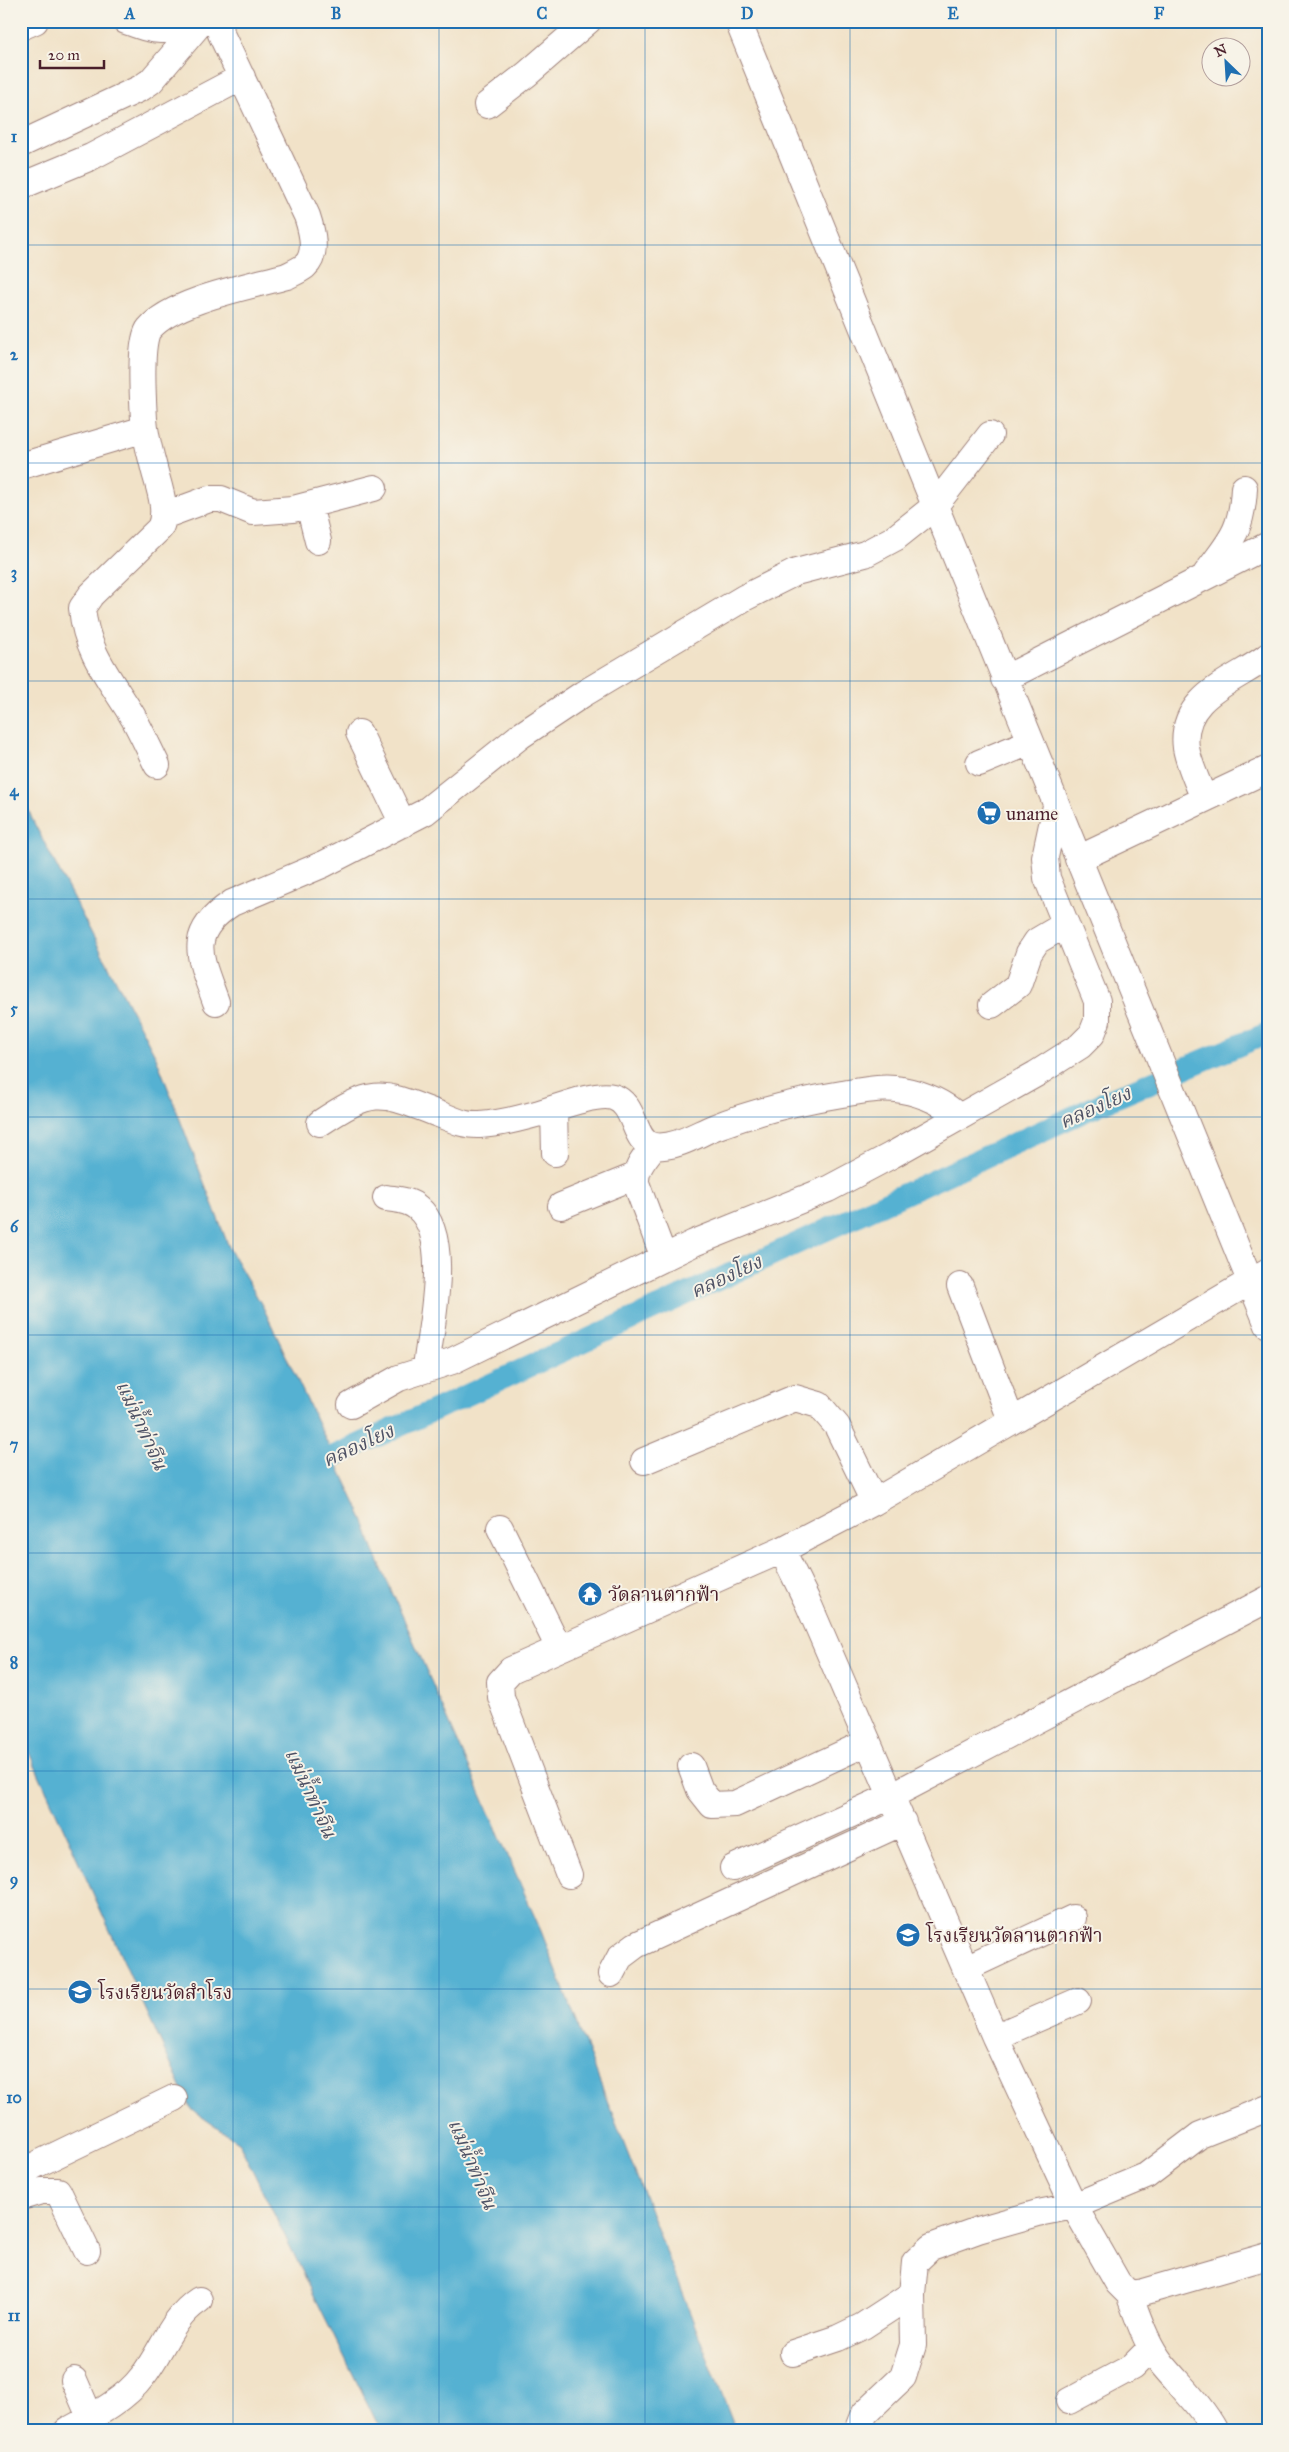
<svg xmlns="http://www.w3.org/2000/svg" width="1289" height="2452" viewBox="0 0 1289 2452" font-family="'IM FELL Great Primer','Noto Serif Thai',serif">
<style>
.water{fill:#54b1d2;stroke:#4f687e}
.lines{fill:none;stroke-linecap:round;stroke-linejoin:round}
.canal{stroke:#54b1d2;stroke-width:22}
.minor-casing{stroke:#9e807a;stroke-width:28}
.minor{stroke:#fff;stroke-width:26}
.grid{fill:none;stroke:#1f6fb2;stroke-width:1;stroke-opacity:0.55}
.labels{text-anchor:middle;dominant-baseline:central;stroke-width:4;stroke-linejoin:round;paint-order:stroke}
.poi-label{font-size:19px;fill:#4a1f2b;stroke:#f7f3e8;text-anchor:start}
.water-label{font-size:20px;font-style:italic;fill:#4e5265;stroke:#f7f3e8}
.neatline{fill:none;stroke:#1f6fb2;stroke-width:2}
.grid-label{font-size:16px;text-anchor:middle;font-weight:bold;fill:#1f6fb2}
</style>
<rect width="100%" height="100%" fill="#f7f3e8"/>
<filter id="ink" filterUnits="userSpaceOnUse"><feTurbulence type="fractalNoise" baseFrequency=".02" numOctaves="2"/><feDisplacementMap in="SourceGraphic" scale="10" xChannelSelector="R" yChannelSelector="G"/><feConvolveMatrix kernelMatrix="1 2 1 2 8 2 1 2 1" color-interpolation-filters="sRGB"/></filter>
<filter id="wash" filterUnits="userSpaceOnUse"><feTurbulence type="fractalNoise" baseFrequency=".0096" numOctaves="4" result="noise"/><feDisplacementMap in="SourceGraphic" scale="20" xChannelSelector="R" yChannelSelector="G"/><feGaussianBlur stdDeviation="1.12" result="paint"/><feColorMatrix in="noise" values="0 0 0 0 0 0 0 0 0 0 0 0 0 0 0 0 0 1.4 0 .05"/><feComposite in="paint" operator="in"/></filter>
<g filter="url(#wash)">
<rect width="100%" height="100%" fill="#f1e2c8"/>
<!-- water -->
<path class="water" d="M21 790 32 819 156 1057 230 1250 263 1307 364 1521 373 1549 541 1931 736 2431H381L239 2143 191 2109 21 1735Z"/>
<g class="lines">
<!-- canal -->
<path class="canal" d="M306 1469 1107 1101 1268 1033"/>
</g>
</g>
<g filter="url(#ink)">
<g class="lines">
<defs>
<path id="minor" d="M126 21C155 31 162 35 191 21
M738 21 1268 1325
M21 27 35 21
M487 105 527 74 588 21
M21 144 141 88 151 81 202 21
M21 186 91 157 242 77
M21 466 145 429
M309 505 318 541
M163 516 209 499H221L253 512 293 509 374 488
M1206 574C1230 541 1242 532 1244 488
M1004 679 1268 545
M359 733 403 824
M979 763 1030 742
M157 765C149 749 142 733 133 717 111 680 86 653 82 608L91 595 160 528C169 509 157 483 153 464 149 449 145 435 144 419 143 402 139 340 149 329 173 300 251 286 287 276 293 273 300 270 305 266 318 254 312 231 307 216L221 34 220 21
M1204 799C1198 783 1189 765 1186 748 1179 696 1235 681 1268 656
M1078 859 1268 769
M216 1002C200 957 185 934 232 903L324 864 425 812 520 736 583 694 744 598 796 572 865 554 895 538 934 507 990 435
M992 1005 1018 985 1029 953 1037 941 1066 924
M554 1109 555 1153
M320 1123C376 1086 380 1092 441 1115 455 1120 464 1126 480 1125 498 1124 518 1119 536 1114 555 1109 594 1092 613 1097 637 1104 632 1143 654 1146 675 1149 697 1134 715 1127 757 1111 799 1101 842 1094 862 1091 882 1086 902 1090 924 1094 943 1102 959 1117
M654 1146C645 1158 635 1168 636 1183L664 1258
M386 1198C398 1200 409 1200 418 1208 453 1238 430 1328 426 1368
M561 1206 635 1176
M960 1286 1011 1420
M351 1405 399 1378 452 1361 694 1243 828 1189 892 1155 1036 1074 1080 1046 1092 1034 1097 1021V1001L1047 878 1045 857 1056 806
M644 1461 795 1398 819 1405 837 1426 874 1502
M500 1528 559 1648
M782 1550 808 1603 995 2037 1074 2206 1118 2283 1129 2294 1143 2292 1268 2256
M691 1766 700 1790 712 1805 735 1804 868 1742
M733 1868 891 1796 1268 1599
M569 1875 501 1697 500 1682 511 1670 782 1550 874 1502 1268 1271
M966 1968 1073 1918
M611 1974 620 1957 636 1945 903 1822
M995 2037 1078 2001
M21 2172 174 2098
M21 2197 41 2191H58L87 2251
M1129 2294C1138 2317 1146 2344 1162 2364 1180 2386 1201 2405 1215 2431
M793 2353 838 2338 863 2326 912 2294
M74 2380 90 2417
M1069 2401 1132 2367 1151 2348
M67 2431C92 2417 125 2400 142 2377 162 2352 171 2318 199 2300
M858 2431 865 2413 903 2377 913 2345 912 2294 915 2262 931 2247 978 2230 1038 2213 1074 2206 1146 2176 1200 2135 1268 2108"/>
</defs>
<!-- minor casing -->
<use href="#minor" class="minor-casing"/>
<!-- minor -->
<use href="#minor" class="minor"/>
</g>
</g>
<!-- grid -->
<path class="grid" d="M233 21V2431M439 21V2431M645 21V2431M850 21V2431M1056 21V2431M21 245H1268M21 463H1268M21 681H1268M21 899H1268M21 1117H1268M21 1335H1268M21 1553H1268M21 1771H1268M21 1989H1268M21 2207H1268"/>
<!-- icons -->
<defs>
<symbol id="supermarket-disc" viewBox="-11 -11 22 22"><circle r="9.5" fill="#1f6fb2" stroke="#f7f3e8"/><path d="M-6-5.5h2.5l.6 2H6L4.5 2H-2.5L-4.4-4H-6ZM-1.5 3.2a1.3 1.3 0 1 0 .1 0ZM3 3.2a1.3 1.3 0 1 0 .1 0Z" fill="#fff"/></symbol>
<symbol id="temple-disc" viewBox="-11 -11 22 22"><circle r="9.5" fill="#1f6fb2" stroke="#f7f3e8"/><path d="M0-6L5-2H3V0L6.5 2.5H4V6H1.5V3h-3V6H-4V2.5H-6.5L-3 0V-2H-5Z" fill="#fff"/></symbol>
<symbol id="school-disc" viewBox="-11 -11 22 22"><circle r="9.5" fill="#1f6fb2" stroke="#f7f3e8"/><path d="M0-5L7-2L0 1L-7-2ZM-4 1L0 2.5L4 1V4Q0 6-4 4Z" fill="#fff"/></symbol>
</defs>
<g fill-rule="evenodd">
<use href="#supermarket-disc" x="975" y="799" width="28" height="28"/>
<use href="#temple-disc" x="576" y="1580" width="28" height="28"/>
<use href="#school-disc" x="894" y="1921" width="28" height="28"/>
<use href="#school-disc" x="66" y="1978" width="28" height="28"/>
</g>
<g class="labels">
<!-- poi labels -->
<g class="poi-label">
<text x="1006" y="813">uname</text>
<text x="608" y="1594">วัดลานตากฟ้า</text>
<text x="926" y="1935">โรงเรียนวัดลานตากฟ้า</text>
<text x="98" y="1992">โรงเรียนวัดสำโรง</text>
</g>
<!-- water labels -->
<g class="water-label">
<text transform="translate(1095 1107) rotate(-24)">คลองโยง</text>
<text transform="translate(726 1276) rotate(-25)">คลองโยง</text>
<text transform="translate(142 1425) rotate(65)">แม่น้ำท่าจีน</text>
<text transform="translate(358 1445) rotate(-25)">คลองโยง</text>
<text transform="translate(311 1793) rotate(65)">แม่น้ำท่าจีน</text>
<text transform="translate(473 2164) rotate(67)">แม่น้ำท่าจีน</text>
</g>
</g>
<!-- margin -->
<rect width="1289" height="2452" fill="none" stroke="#f7f3e8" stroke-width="55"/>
<!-- north arrow -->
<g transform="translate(1226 62) rotate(335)"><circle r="24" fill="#f7f3e8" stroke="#b29e9c"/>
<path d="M0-4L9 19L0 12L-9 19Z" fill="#1f6fb2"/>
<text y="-8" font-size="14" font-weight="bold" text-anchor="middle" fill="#4a1f2b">N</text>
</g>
<!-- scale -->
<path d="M40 60v8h64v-8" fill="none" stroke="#4a1f2b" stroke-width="2.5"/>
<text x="48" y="60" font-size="15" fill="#4a1f2b" stroke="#f7f3e8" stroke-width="4" paint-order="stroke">20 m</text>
<rect x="28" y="28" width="1234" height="2396" class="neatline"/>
<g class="grid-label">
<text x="130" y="19">A</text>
<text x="336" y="19">B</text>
<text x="542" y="19">C</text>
<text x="747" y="19">D</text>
<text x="953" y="19">E</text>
<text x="1159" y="19">F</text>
<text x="14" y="142">1</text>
<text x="14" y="360">2</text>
<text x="14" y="578">3</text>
<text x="14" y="796">4</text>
<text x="14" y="1014">5</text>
<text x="14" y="1232">6</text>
<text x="14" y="1450">7</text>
<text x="14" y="1668">8</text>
<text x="14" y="1885">9</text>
<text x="14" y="2103">10</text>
<text x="14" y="2321">11</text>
</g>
</svg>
